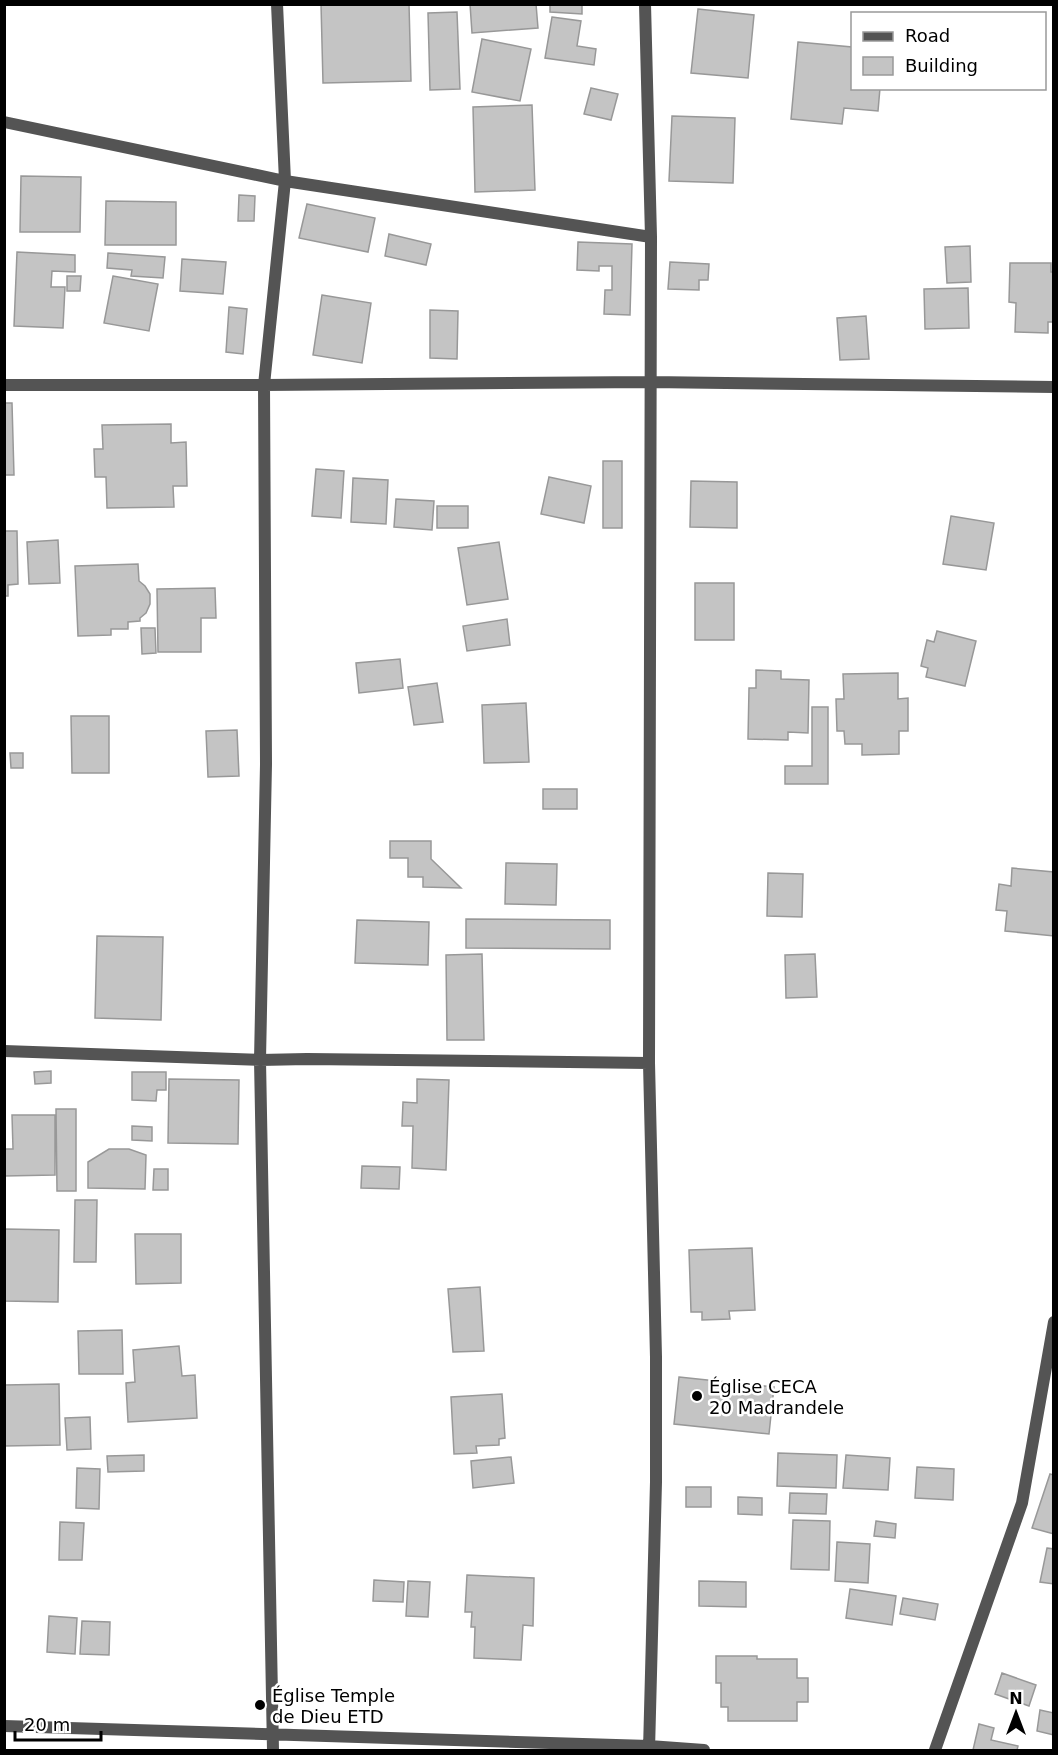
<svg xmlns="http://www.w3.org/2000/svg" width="1058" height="1755" viewBox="0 0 1058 1755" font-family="'DejaVu Sans',sans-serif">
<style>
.building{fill:#c4c4c4;stroke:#989898;stroke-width:1.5}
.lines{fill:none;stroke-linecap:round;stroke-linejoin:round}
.minor{stroke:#545454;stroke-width:12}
.poi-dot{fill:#000;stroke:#fff;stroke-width:2}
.labels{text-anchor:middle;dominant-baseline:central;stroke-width:5;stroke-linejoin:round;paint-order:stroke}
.poi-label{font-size:18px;fill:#000;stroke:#fff;text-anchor:start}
</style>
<rect width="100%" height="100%" fill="#fff"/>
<!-- building -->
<path class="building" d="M321 4H409L411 81 323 83Z
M470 4H536L538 28 472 33Z
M550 4H582V14L550 12Z
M698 9 754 15 748 78 691 73Z
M457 12 460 89 430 90 428 13Z
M552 17 581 21 577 46 596 49 594 65 545 58Z
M482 39 531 49 520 101 472 92Z
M798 42 852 47V88H880L878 111 844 108 842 124 791 119Z
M591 88 618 94 611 120 584 114Z
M532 105 535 190 475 192 473 107Z
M672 116 735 118 733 183 669 181Z
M21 176 81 177 80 232H20Z
M239 195 255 196 254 221H238Z
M106 201 176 202V245H105Z
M307 204 375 218 368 252 299 238Z
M389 234 431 244 426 265 385 256Z
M578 242 632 244 630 315 604 314 605 290H612V266H599V271L577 270Z
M970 246 971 282 947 283 945 247Z
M17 252 75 255V272L52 271 51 287H65L63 328 14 326Z
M108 253 165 257 163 278 131 276 132 270 107 268Z
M182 259 226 262 223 294 180 291Z
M670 262 709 264 708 280H699V290L668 289Z
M1010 263H1051V272H1054V322H1048V333L1015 332 1016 303 1009 302Z
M67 276H81L80 291H67Z
M113 276 158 284 149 331 104 323Z
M968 288 969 328 925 329 924 289Z
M322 295 371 303 362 363 313 355Z
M229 307 247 309 243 354 226 352Z
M430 310 458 311 457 359 430 358Z
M866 316 869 359 840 360 837 318Z
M4 403H12L14 475H4Z
M171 424V443L186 442 187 486H173L174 507 107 508 106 477H95L94 449H103L102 425Z
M603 461H622V528H603Z
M316 469 344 471 341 518 312 516Z
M549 477 591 486 584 523 541 514Z
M353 478 388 480 386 524 351 522Z
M691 481 737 482V528L690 527Z
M396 499 434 501 432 530 394 527Z
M437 506H468V528H437Z
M951 516 994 523 986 570 943 564Z
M4 531H17L18 584 8 585V596H4Z
M58 540 60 583 29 584 27 542Z
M499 542 508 599 467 605 458 548Z
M138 564 139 581 145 586 150 594V604L146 613 140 618V621L128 622V629H111V635L78 636 75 566Z
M695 583H734V640H695Z
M215 588 216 618H201V652H158L157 589Z
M507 619 510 645 467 651 463 626Z
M141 628H155L156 653 142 654Z
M937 631 976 641 965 686 926 677 928 668 921 666 927 640 934 642Z
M400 659 403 688 359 693 356 663Z
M756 670 781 671V679L809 680 808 733 788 732V740L748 739 749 688H756Z
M898 673V699L908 698V731H899V754L862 755V744H845L844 731H837L836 699H844L843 674Z
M437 683 443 722 414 725 408 687Z
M526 703 529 762 484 763 482 705Z
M812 707H828V784H785V766H812Z
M71 716H109V773H72Z
M237 730 239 776 208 777 206 731Z
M10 753H23V768H11Z
M543 789H577V809H543Z
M390 841H431V859L461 888 423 887V877H408V858H390Z
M506 863 557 864 556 905 505 904Z
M1012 868 1054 872V936L1005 931 1007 911 996 910 999 884 1011 886Z
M768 873 803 874 802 917 767 916Z
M466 919 610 920V949L466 948Z
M357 920 429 922 428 965 355 963Z
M97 936 163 937 161 1020 95 1018Z
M482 954 484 1040H447L446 955Z
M815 954 817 997 786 998 785 955Z
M51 1071V1083L35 1084 34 1072Z
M132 1072H166V1090H157L156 1101 132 1100Z
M169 1079 239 1080 238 1144 168 1143Z
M417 1079 449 1080 446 1170 412 1168 413 1126H402L403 1102 417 1103Z
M56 1109H76V1191H57Z
M12 1115H55V1175L4 1176V1149H13Z
M132 1126 152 1127V1141L132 1140Z
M109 1149H129L146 1155 145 1189 88 1188V1162Z
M362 1166 400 1167 399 1189 361 1188Z
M154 1169H168V1190H153Z
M75 1200H97L96 1262H74Z
M5 1229 59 1230 58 1302 4 1301Z
M135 1234H181V1283L136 1284Z
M752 1248 755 1310 729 1311 730 1319 702 1320V1312H691L689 1250Z
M480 1287 484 1351 453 1352 448 1289Z
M122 1330 123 1374H79L78 1331Z
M179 1346 182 1376 195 1375 197 1418 128 1422 126 1383 135 1382 133 1350Z
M679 1377 774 1387 769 1434 674 1424Z
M59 1384 60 1445 4 1446V1385Z
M502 1394 505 1438 499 1439V1445L476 1446 477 1453 454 1454 451 1397Z
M90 1417 91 1449 67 1450 65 1418Z
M778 1453 837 1455 836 1488 777 1486Z
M144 1455V1471L108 1472 107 1456Z
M846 1455 890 1458 888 1490 843 1488Z
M511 1457 514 1483 473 1488 471 1461Z
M917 1467 954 1469 953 1500 915 1498Z
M77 1468 100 1469 99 1509 76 1508Z
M1050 1474 1054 1475V1534L1032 1528Z
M686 1487H711V1507H686Z
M790 1493 827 1494 826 1514 789 1513Z
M738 1497 762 1498V1515L738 1514Z
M793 1520 830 1521 829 1570 791 1569Z
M876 1521 896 1524 895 1538 874 1536Z
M60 1522 84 1523 82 1560H59Z
M837 1542 870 1544 868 1583 835 1581Z
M1047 1548 1054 1549V1584L1040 1582Z
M467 1575 534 1578 533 1626 523 1625 521 1660 474 1658 475 1627H471L472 1612H465Z
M374 1580 404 1582 403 1602 373 1601Z
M408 1581 430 1582 428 1617 406 1616Z
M699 1581 746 1582V1607L699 1606Z
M850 1589 896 1596 892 1625 846 1618Z
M903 1598 938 1604 935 1620 900 1614Z
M49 1616 77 1618 75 1654 47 1652Z
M82 1621 110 1622 109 1655 80 1654Z
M716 1656H757V1659H797V1678H808V1702H797V1721H728V1707H721V1683H716Z
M1002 1673 1036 1685 1029 1706 995 1694Z
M1040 1710 1054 1713V1735L1037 1731Z
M979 1724 994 1728 991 1740 1018 1746 1017 1750H973Z"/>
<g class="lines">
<!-- minor -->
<path class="minor" d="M645 4 651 237 649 1063 656 1357V1482L649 1750
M4 122 285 181 651 237
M4 385H264L650 382 1054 387
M4 1051 260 1060 307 1059 649 1063
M4 1726 649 1746 704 1750
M273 1750 260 1060 266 764 264 385 285 181 277 4
M935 1750 1022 1503 1054 1322"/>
</g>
<!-- markers -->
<g class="poi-dot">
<circle cx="697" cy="1396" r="6"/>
<circle cx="260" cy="1705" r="6"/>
</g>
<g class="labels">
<!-- poi labels -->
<g class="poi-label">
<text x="709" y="1386">Église CECA<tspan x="709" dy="21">20 Madrandele</tspan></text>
<text x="272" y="1695">Église Temple<tspan x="272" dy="21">de Dieu ETD</tspan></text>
</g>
</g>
<!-- border -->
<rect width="1058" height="1755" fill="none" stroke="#000000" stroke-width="12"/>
<!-- legend -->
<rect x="851" y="12" width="195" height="78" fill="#ffffff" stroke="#999999" stroke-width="1.5"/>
<rect x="863" y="32" width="30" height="9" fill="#545454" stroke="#999999" stroke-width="1.5"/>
<text x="905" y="42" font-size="18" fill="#000000">Road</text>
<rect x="863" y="57" width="30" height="18" fill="#c4c4c4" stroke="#999999" stroke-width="1.5"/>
<text x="905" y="72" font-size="18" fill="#000000">Building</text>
<!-- north arrow -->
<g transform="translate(1016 1713)" stroke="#ffffff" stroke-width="4.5" paint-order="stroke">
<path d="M0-4.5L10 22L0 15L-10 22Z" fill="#000000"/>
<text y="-9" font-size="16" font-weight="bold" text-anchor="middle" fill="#000000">N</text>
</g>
<!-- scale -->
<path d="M15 1731v9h86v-9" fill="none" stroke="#000000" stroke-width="3"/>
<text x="24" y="1731" font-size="18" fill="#000000" stroke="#ffffff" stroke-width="4.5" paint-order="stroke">20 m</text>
</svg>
